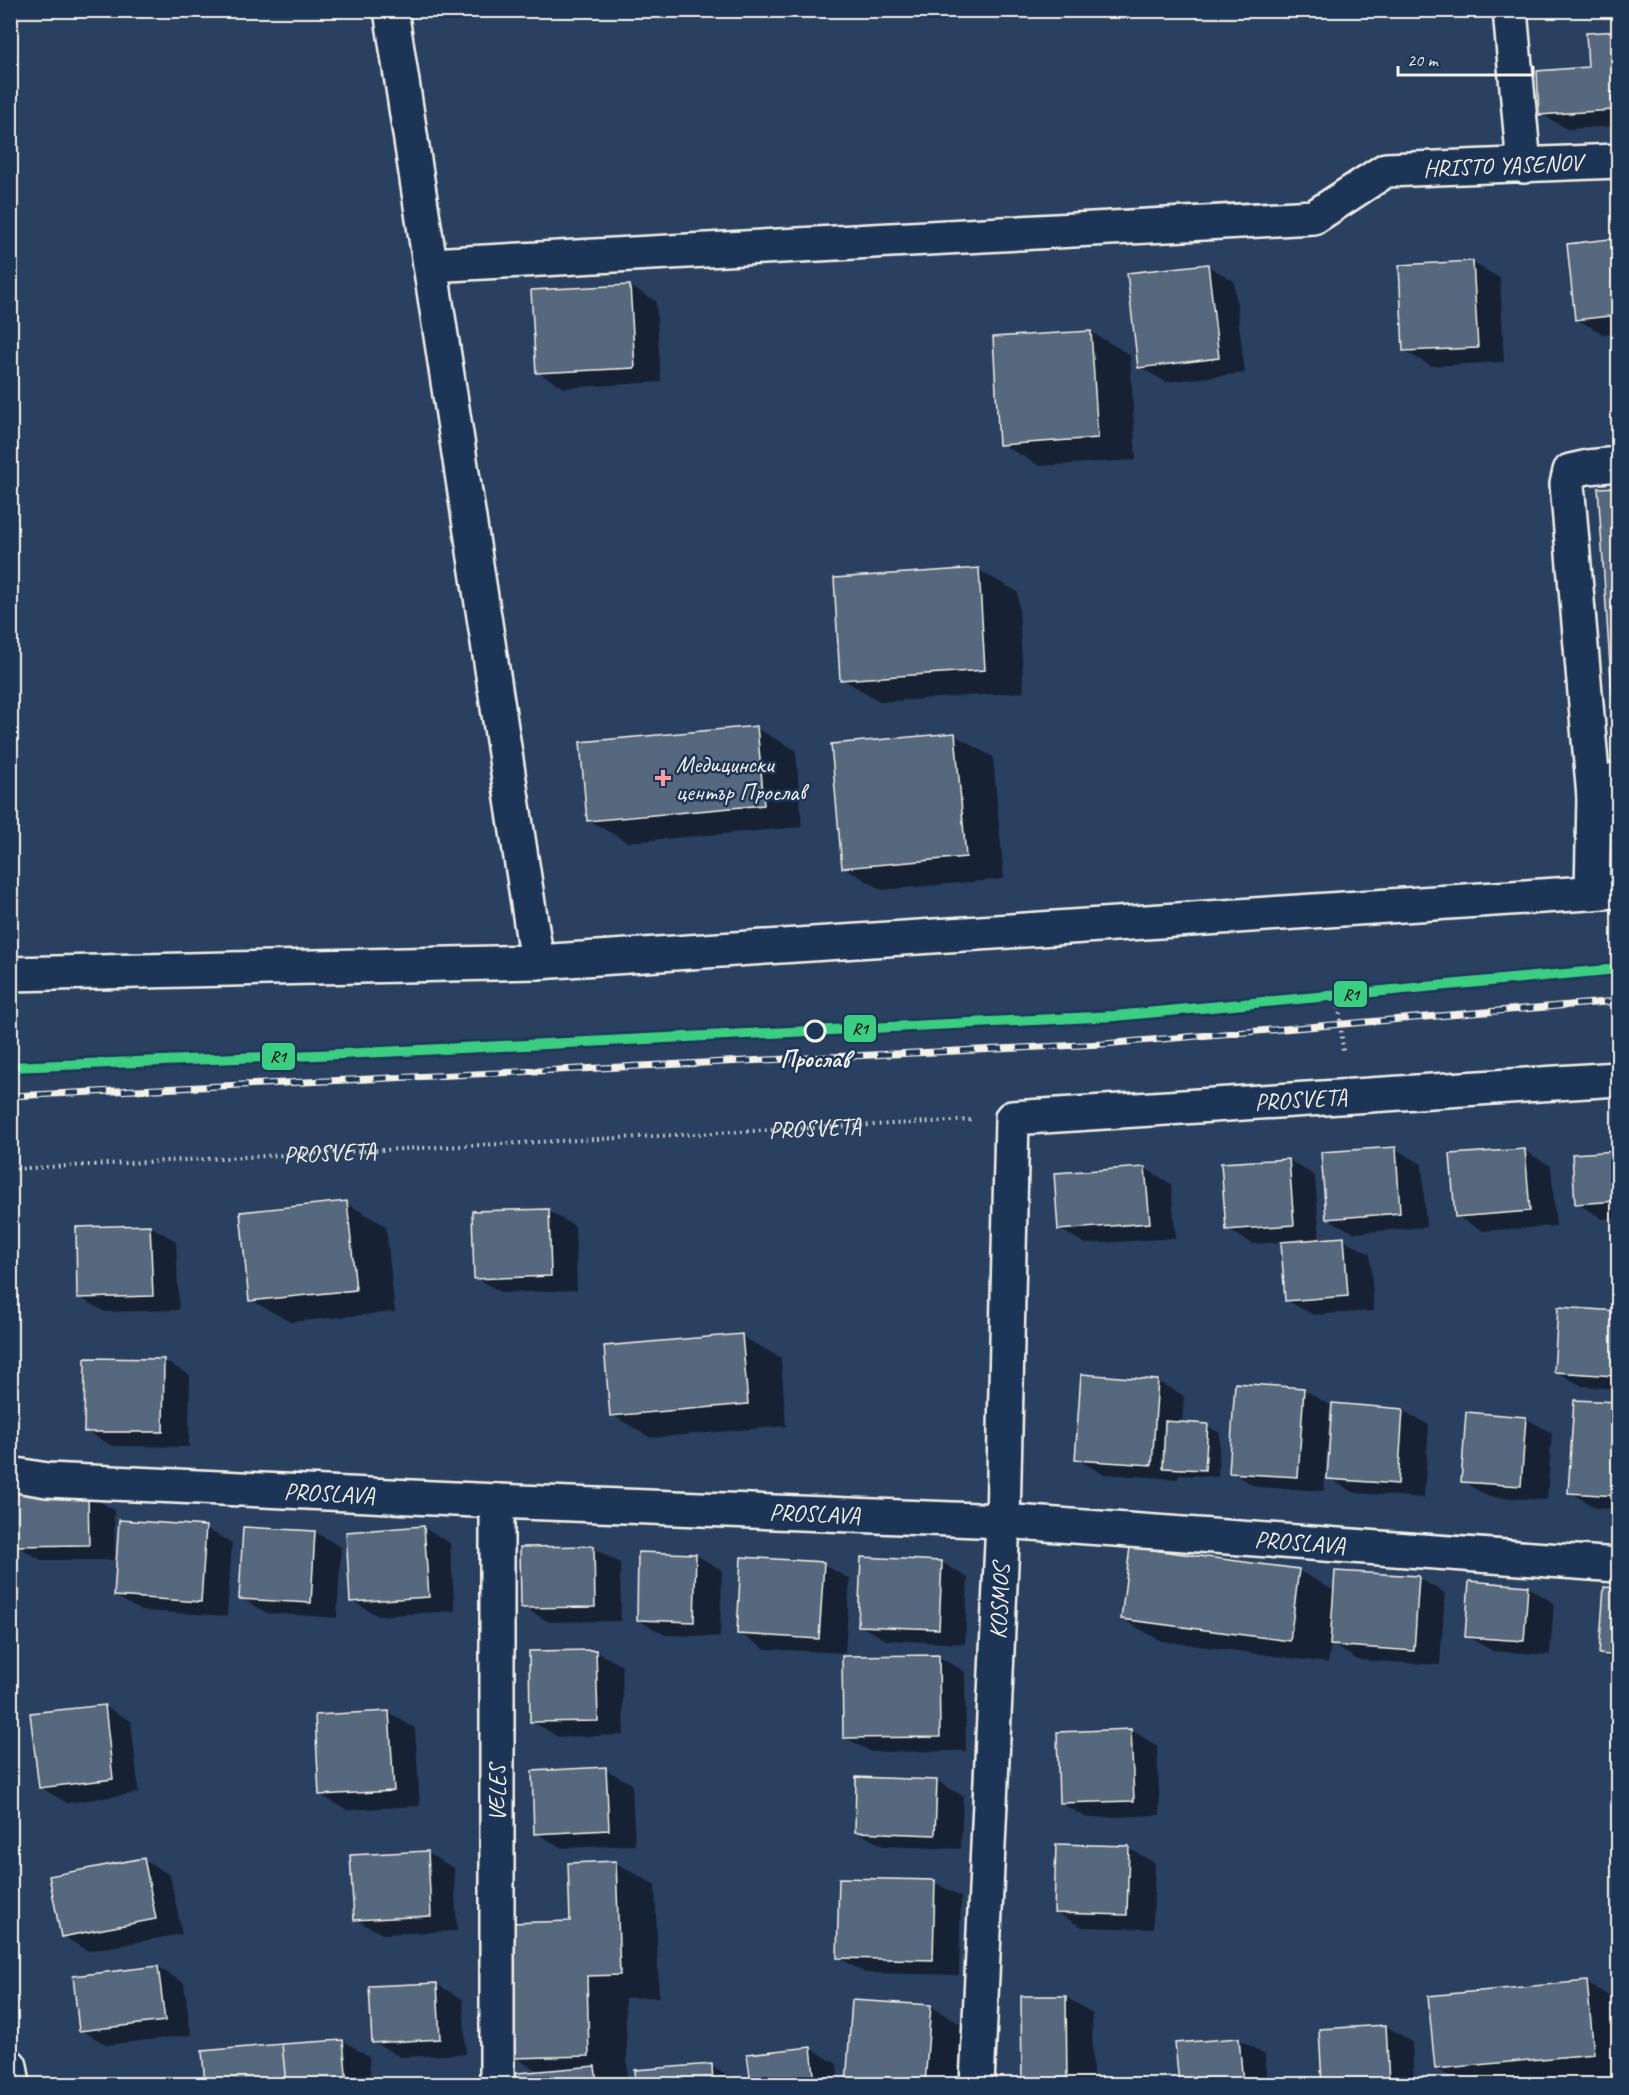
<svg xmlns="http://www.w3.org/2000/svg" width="1629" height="2095" viewBox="0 0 1629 2095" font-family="Caveat,sans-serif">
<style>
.shadow{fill:#0007}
.building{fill:#56677d;stroke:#f4f1e8;stroke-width:1.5}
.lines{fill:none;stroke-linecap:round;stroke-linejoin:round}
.minor-casing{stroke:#f4f1e8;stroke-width:38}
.path{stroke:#f4f1e8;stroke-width:4;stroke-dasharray:1.5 4.5;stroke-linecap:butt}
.minor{stroke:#1d3557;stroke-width:33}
.rail-casing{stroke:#f4f1e8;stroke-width:7}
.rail{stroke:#1d3557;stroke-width:4.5;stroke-dasharray:14;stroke-linecap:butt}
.rail-1-casing{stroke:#1d3557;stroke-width:15}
.rail-1{stroke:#3ace82;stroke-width:10}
.poi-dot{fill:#ff9aa2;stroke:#1d3557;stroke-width:2}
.stop-dot{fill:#1d3557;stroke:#f4f1e8;stroke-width:3}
.labels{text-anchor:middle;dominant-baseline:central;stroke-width:5;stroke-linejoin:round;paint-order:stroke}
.street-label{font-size:24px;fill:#f4f1e8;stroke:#1d3557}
.poi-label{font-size:24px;fill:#f4f1e8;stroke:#1d3557;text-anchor:start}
.stop-label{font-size:24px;font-weight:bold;fill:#f4f1e8;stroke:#1d3557}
.line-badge{stroke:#1d3557;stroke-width:2}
.pale-badge-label{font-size:16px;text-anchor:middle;font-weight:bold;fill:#111}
</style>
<rect width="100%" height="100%" fill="#2a4060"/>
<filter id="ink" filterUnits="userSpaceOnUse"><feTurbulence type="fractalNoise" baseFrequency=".0167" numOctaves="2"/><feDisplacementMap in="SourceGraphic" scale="12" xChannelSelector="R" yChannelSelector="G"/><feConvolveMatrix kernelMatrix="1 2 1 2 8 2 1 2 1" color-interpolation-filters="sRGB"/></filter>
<g filter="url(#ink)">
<!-- shadow -->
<path class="shadow" d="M1618 33V126L1567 129 1541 114 1590 69 1588 34Z
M1618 240V333L1603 334 1576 319 1569 245Z
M1473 263 1500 278 1504 362 1431 366 1404 351Z
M1208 266 1234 281 1245 373 1166 382 1139 367Z
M630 286 656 301 661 382 564 388 537 372Z
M1091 332 1130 355 1136 460 1040 466 1001 444Z
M1618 488V696L1613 693 1600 490Z
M978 570 1018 592 1024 692 881 702 842 679Z
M756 728 796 750 802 827 627 842 588 820Z
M954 735 993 757 1004 879 882 890 843 867Z
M1395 1149 1422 1164 1426 1227 1354 1233 1327 1218Z
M1525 1151 1551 1166 1556 1226 1483 1231 1456 1216Z
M1618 1153V1218L1603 1219 1576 1203 1573 1156Z
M1289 1160 1315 1176 1320 1241 1343 1239 1370 1254 1374 1311 1313 1315 1286 1300 1282 1242 1253 1244 1227 1229Z
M1145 1168 1171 1184 1176 1238 1086 1244 1059 1229Z
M346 1203 386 1226 395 1312 290 1322 251 1300Z
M548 1211 575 1226 577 1290 502 1293 476 1278Z
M150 1226 176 1241 179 1310 105 1312 79 1297Z
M1559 1309 1618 1312V1389L1582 1386 1555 1371Z
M741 1336 781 1358 786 1426 651 1438 612 1415Z
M163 1360 190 1375 189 1447 112 1446 86 1431Z
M1158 1381 1184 1396 1182 1424 1207 1426 1220 1433 1218 1477 1179 1475 1178 1479 1103 1474 1076 1459Z
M1303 1389 1330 1405 1324 1491 1257 1487 1230 1472Z
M1576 1401 1618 1404V1509L1596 1508 1570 1492Z
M1402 1410 1429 1425 1424 1498 1355 1493 1328 1478Z
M1525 1418 1552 1433 1547 1500 1489 1497 1463 1481Z
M88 1494 114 1510 115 1560H41L15 1545Z
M205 1528 232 1543 227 1616 142 1611 115 1596Z
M424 1528 450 1543 455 1611 378 1616 352 1601Z
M315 1532 341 1547 337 1618 267 1613 241 1598Z
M594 1548 620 1563 621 1621 549 1622 523 1607Z
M696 1555 722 1570 720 1637 665 1635 638 1620Z
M941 1562 968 1578 965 1644 886 1640 859 1625Z
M823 1564 850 1579 845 1653 765 1649 738 1633Z
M1298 1570 1335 1591 1418 1578 1445 1593 1440 1665 1358 1660 1331 1644 1328 1663 1161 1641 1122 1619Z
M1470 1583 1528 1587 1554 1603 1550 1655 1493 1651 1466 1636Z
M1605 1589 1618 1590V1664L1600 1653Z
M596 1651 622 1666 624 1735 558 1737 532 1721Z
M938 1656 965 1672 966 1751 871 1752 844 1737Z
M104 1706 131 1721 139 1793 67 1803 40 1787Z
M389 1713 415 1728 420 1806 347 1810 321 1795Z
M1131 1730 1157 1746 1160 1815 1087 1818 1061 1803Z
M605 1769 632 1784 635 1845 562 1848 536 1833Z
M937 1781 963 1796 961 1849 883 1846 856 1831Z
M1615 1823H1618V1863Z
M1128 1848 1155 1863 1153 1929 1082 1927 1055 1912Z
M427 1853 454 1868 457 1931 382 1934 355 1919Z
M144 1860 170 1875 182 1934 88 1951 62 1936Z
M616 1863 655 1885 659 1997 625 1998 628 2077 612 2078 621 2084H509L541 2073 514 2057 572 1923Z
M934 1882 961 1897 959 1975 865 1973 838 1957Z
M158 1967 184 1983 191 2035 107 2045 81 2030Z
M1587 1983 1618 2001V2077L1544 2084H1464L1436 2069Z
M436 1984 463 1999 466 2054 400 2057 374 2042Z
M1066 1997 1092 2013 1093 2084H1023V1998Z
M853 2001 930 2006 969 2029 966 2084H848Z
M1386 2026 1412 2042 1414 2084H1324L1321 2030Z
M1239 2039 1265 2055 1268 2084H1180L1177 2045Z
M343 2041 369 2056 371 2084H206L204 2053Z
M810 2048 837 2064 839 2084H752L749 2055Z
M711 2066 738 2081V2084H638L637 2071Z"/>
<!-- building -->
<path class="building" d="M1618 31V92H1611L1613 110 1539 115 1537 71 1588 67 1586 33Z
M1618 238V315L1575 320 1567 244Z
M1473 261 1478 348 1403 351 1399 265Z
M1208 264 1219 358 1138 368 1127 273Z
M630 285 635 368 536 373 531 290Z
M1091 331 1098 438 999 445 993 337Z
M1618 487V694H1612L1598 488Z
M979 568 985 670 840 680 834 578Z
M757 726 764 805 587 821 580 742Z
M955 733 966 857 842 868 831 744Z
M1396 1147 1400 1213 1326 1219 1321 1152Z
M1525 1149 1530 1211 1455 1217 1450 1154Z
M1618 1151V1201L1575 1204 1572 1154Z
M1289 1159 1294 1225 1226 1230 1221 1163Z
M1145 1167 1150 1223 1058 1230 1054 1173Z
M347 1201 356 1290 249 1301 240 1212Z
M549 1209 551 1276 474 1279 472 1211Z
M150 1225 153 1296 77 1298 76 1227Z
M1344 1237 1348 1296 1285 1301 1281 1242Z
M1558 1307 1618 1311 1615 1376 1554 1372Z
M742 1334 748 1404 610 1416 604 1346Z
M85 1358 164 1359 163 1432H84Z
M1081 1374 1158 1380 1152 1465 1075 1460Z
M1235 1383 1304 1388 1298 1477 1229 1473Z
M1574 1400 1618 1402V1496L1568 1493Z
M1332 1403 1403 1409 1398 1484 1327 1479Z
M1466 1412 1526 1417 1521 1486 1461 1482Z
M1165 1421 1208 1424 1205 1470 1163 1468Z
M13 1493H88L89 1545 13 1546Z
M119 1520 206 1526 201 1602 114 1596Z
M424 1526 429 1597 350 1602 346 1532Z
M243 1527 315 1531 311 1603 239 1599Z
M594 1546 595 1607 521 1608 520 1547Z
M1130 1547 1299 1569 1290 1641 1121 1619Z
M638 1552 696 1554 694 1622 637 1620Z
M741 1557 824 1562 819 1639 737 1634Z
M861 1557 942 1561 939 1629 858 1626Z
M1335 1571 1419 1576 1414 1651 1330 1645Z
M1469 1581 1528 1586 1524 1641 1465 1637Z
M1604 1587 1618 1588V1656L1599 1654Z
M596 1650 598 1721 530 1722 529 1651Z
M939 1655 940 1737 843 1738 842 1656Z
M105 1705 113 1779 39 1788 30 1713Z
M389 1711 394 1791 319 1795 315 1715Z
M1131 1729 1134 1801 1059 1803 1057 1732Z
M606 1767 609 1830 534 1834 532 1771Z
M856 1777 937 1780 935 1835 855 1832Z
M1618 1821V1875L1614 1822Z
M1056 1844 1129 1846 1127 1915 1054 1913Z
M428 1851 431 1916 354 1920 350 1855Z
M144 1858 156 1919 61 1937 49 1876Z
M616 1861 620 1975 587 1976 589 2056 513 2058 509 1923 570 1921 568 1863Z
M839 1878 935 1880 933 1960 837 1958Z
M158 1966 165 2021 79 2031 73 1976Z
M1587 1981 1594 2054 1435 2069 1428 1996Z
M437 1983 440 2039 372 2043 369 1986Z
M1021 1996H1066L1067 2084H1022Z
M852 2000 931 2005 925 2084H846Z
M1386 2025 1389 2084H1322L1319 2029Z
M1239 2038 1243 2084H1179L1175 2043Z
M343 2040 347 2084H286L282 2044Z
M282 2044 286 2084H205L202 2051Z
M811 2047 815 2084H751L747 2054Z
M712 2064 713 2084H636L635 2070Z
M595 2066 597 2084H507L506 2074Z"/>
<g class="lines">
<defs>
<g id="minor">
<path d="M391 10 537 962"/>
<path d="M1510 10 1524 166"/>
<path id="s2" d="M430 265 1314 217 1386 170 1618 161"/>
<path d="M1594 797 1567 484 1570 471 1588 467 1618 464"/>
<path d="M1592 893 1594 797 1605 783 1618 779"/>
<path d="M10 974 537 962 1618 891"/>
<path id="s3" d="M10 1474 47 1480 497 1501 1003 1521 1618 1565"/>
<path d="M497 1501V2084"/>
<path d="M10 2066 13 2084"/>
<path id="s4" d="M977 2084 1003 1521 1012 1118 1618 1079"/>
</g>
</defs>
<!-- minor casing -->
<use href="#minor" class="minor-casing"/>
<!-- path -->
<g class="path">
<path d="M1337 983 1343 1051"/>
<path id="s1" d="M10 1169 971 1120"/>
</g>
<!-- minor -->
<use href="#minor" class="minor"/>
<defs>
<path id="rail" d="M10 1096 1103 1044 1618 1001"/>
</defs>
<!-- rail casing -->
<use href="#rail" class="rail-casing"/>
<!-- rail -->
<use href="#rail" class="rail"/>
<defs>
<path id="rail-1" d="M10 1067 341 1054 1114 1016 1618 969"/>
</defs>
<!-- rail-1 casing -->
<use href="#rail-1" class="rail-1-casing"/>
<!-- rail-1 -->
<use href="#rail-1" class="rail-1"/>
</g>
</g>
<!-- markers -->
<path class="poi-dot" d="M660 769h6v6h6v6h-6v6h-6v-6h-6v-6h6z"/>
<circle class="stop-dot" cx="815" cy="1031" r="10"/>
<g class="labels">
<!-- street labels -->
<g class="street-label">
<text stroke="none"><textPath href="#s2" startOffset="1088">HRISTO YASENOV</textPath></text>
<text stroke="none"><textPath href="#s4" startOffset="1256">PROSVETA</textPath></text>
<text stroke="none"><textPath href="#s1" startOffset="806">PROSVETA</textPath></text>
<text stroke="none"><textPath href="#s1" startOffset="320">PROSVETA</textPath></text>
<text stroke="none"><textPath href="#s3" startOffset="320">PROSLAVA</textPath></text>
<text stroke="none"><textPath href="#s3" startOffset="806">PROSLAVA</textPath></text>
<text stroke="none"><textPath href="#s3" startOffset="1292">PROSLAVA</textPath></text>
<text stroke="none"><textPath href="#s4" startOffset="483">KOSMOS</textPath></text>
<text transform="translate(497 1793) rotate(-90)">VELES</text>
</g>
<!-- poi labels -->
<g class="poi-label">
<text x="676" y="764">Медицински<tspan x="676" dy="28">център Прослав</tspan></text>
</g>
<!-- stop labels -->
<g class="stop-label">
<text x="815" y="1059">Прослав</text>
</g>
</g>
<g class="line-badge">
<rect x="1333" y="980" width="35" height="28" rx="6" fill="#3ace82"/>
<rect x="843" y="1014" width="34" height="29" rx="6" fill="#3ace82"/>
<rect x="261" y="1042" width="35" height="29" rx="6" fill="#3ace82"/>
</g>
<g class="pale-badge-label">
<text x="1351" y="1000">R1</text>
<text x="860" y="1034">R1</text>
<text x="278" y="1062">R1</text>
</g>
<!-- margin -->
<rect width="1629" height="2095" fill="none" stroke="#1d3557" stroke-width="36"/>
<rect x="18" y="18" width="1593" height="2059" fill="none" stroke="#f4f1e8" stroke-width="2" filter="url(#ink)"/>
<!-- scale -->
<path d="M1398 66v9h135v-9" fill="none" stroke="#f4f1e8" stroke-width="3"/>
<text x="1407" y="66" font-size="18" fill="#f4f1e8" stroke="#1d3557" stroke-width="4.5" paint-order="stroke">20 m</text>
</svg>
